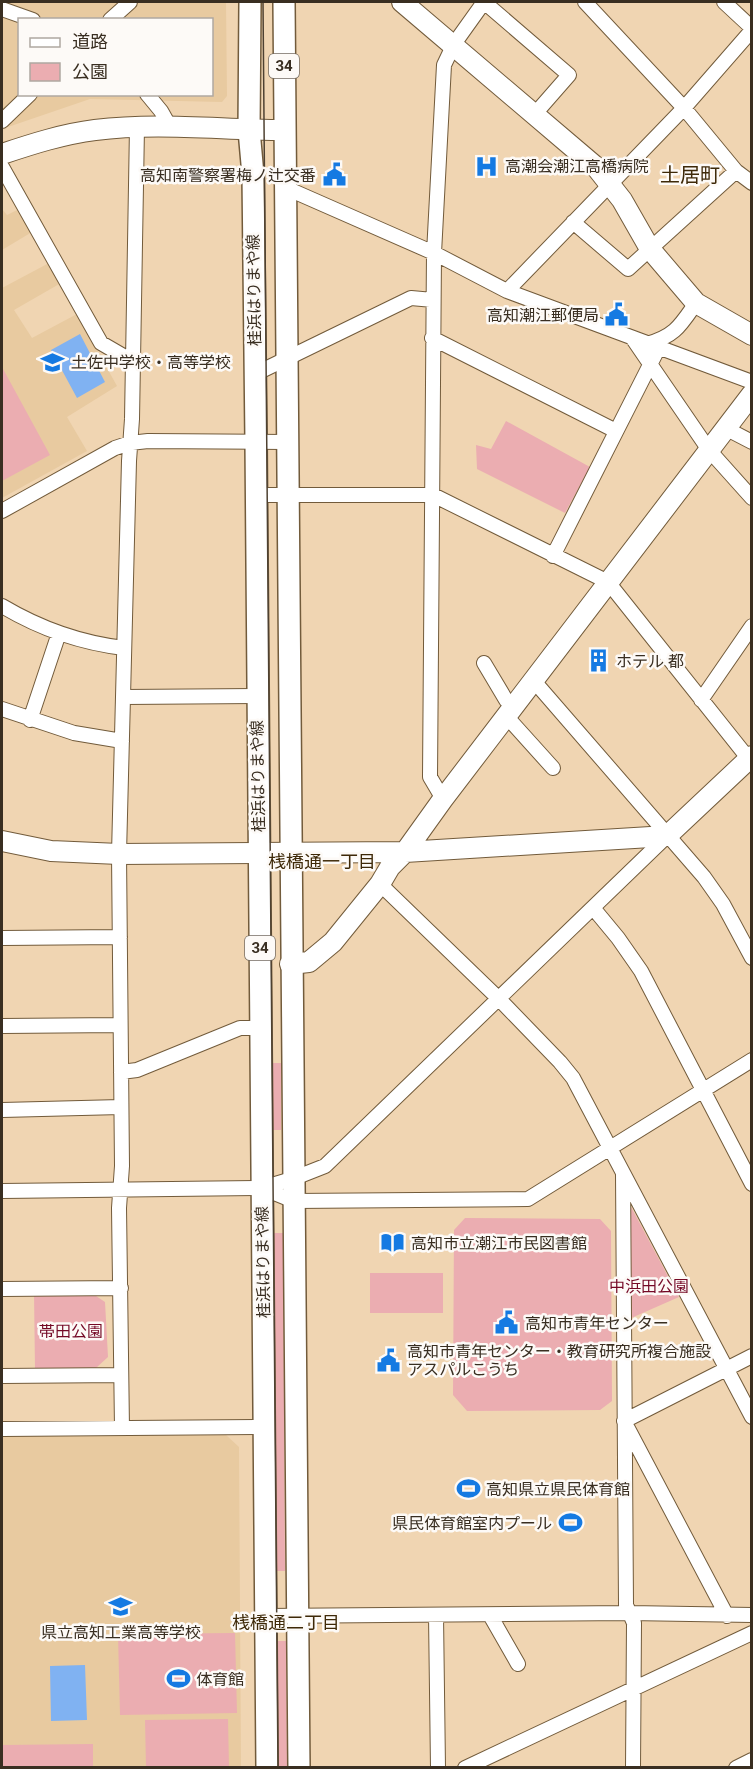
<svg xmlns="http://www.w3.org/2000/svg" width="753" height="1769" viewBox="0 0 753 1769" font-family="Roboto,'Noto Sans JP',sans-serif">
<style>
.built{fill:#e8caa0;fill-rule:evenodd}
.green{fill:#ebadb1}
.water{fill:#80b2f2}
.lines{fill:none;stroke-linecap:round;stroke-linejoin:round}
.street-casing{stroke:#725b3b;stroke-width:16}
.secondary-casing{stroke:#725b3b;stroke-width:22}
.primary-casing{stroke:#725b3b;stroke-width:24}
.street{stroke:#fff;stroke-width:14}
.secondary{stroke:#fff;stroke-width:20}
.primary{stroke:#fff;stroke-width:21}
.tram{stroke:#4e4131;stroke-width:1.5}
.labels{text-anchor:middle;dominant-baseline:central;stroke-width:5;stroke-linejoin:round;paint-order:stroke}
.shield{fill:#fdfaf7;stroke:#746b61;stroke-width:1.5}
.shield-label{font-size:15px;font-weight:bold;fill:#392e21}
.poi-label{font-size:16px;fill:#392e21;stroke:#fdfaf7;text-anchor:start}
.street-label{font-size:16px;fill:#392e21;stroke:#fdfaf7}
.park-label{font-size:16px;fill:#740926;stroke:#fdfaf7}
.neighbourhood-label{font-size:18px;fill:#3e2908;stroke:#fdfaf7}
.quarter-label{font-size:20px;fill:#3e2908;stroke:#fdfaf7}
</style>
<rect width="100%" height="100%" fill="#f0d5b2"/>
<!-- built -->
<path class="built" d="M2 2H226L227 96 222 102 90 99 8 127 2 125ZM20 20H212V94H20Z
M2 209 7 215 19 209 32 232 2 250Z
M49 263 61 283 14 310 32 338 77 314 117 386 67 417 87 451 2 498V288Z
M226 1435 239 1447 241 1767H2V1436Z"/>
<!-- green -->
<path class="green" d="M2 367 50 455 2 481Z
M506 421 590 467 565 513 477 469 476 445 491 449Z
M269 1063H281V1130H270Z
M630 1205 679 1297 629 1319Z
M465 1218 600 1219 611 1231 612 1401 600 1410 467 1411 453 1395 454 1230Z
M270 1233H283L285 1571H273Z
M370 1273H443V1313H370Z
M34 1293 93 1294 105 1302 108 1357 96 1368 35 1369Z
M235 1633 237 1713 120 1715 118 1634Z
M274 1641H286L287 1767H275Z
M228 1719 229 1767H146L145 1720Z
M93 1744V1767H2V1745Z"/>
<!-- water -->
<path class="water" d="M80 334 105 382 77 398 51 350Z
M85 1665 87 1720 51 1721 50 1666Z"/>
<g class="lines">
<defs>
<path id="street" d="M484 2 569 75 534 115
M585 2 684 108 736 171 752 183
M724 2 752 28
M2 9 33 20
M110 20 130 2
M147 94 161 111 170 127
M2 121 30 94
M2 167 101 343 132 361
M286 188 434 253 507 291 752 382
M573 222 628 269 736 171
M507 291 684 108 752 30
M432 338 616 431
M633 339 709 450 752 498
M647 344C675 336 680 326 696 303
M255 374 411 298 433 300
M725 428 752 442
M257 495H433L608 582 752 763
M2 511 115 448 130 443 148 441 286 442
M553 556 658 349
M2 606C39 628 81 643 124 648
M484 663 506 700 514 707
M534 681 704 877 723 904 752 958
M124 697 257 696
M701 700 752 626
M2 709 74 733 122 741
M507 717 553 768
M30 720 59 633
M443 799 430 777 434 253 444 65 454 44 484 2
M380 884 499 999 560 1062 573 1078 752 1417
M594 909 618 938 641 971 752 1184
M2 938 120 937
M2 1026 120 1025
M121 1072 137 1070 240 1028H261
M2 1110 121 1107
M623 1174 626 1605 634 1623 633 1768
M262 1188 294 1201 528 1199 752 1060
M2 1191 262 1188 292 1179 325 1166 667 836
M2 1289 121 1288
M2 1376 121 1375
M624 1421 752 1356
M625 1423 727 1616
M122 1428 119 1208 122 1166 119 854 129 461 132 419 137 127
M2 1429 265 1427
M436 1615 438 1768
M490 1615 518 1664
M266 1616 629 1613 752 1615
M465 1768 752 1633
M736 1768 752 1760"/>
<path id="secondary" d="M402 2 596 167 622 200 650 249 696 303 752 335
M2 154C32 144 63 134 95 130 158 122 222 130 285 130
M2 841 51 851 119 854 405 852 667 836 752 756
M290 964 309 962 333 942 380 884 390 867 405 852 443 799 752 394"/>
<path id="primary" d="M250 2 249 130 253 175 256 442 267 1768
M284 2C286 590 293 1179 299 1768"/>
</defs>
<!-- street casing -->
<use href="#street" class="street-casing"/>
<!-- secondary casing -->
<use href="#secondary" class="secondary-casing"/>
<!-- primary casing -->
<use href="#primary" class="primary-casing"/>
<!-- street -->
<use href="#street" class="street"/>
<!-- secondary -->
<use href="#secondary" class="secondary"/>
<!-- primary -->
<use href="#primary" class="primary"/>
<!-- tram -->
<path class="tram" d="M263 2 278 1768"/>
</g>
<!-- icons -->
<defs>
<symbol id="hospital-bare" viewBox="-9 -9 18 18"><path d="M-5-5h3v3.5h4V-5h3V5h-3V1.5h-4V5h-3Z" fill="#157ae2" stroke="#fdfaf7" stroke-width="2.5" paint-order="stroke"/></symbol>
<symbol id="civic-bare" viewBox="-9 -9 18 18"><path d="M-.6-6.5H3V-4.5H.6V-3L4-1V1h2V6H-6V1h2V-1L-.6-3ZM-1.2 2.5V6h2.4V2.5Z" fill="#157ae2" stroke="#fdfaf7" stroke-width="2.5" paint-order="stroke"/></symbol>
<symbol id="school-bare" viewBox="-9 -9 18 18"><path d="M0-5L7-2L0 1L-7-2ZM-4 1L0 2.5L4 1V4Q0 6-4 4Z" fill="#157ae2" stroke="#fdfaf7" stroke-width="2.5" paint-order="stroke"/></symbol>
<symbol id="building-bare" viewBox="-9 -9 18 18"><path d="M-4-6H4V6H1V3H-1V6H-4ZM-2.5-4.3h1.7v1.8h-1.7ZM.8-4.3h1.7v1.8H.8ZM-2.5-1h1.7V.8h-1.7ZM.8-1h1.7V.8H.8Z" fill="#157ae2" stroke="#fdfaf7" stroke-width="2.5" paint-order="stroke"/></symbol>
<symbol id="library-bare" viewBox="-9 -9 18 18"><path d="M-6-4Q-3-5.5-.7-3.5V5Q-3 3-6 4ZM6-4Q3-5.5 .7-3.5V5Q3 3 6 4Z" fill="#157ae2" stroke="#fdfaf7" stroke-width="2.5" paint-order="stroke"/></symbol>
<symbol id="stadium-bare" viewBox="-9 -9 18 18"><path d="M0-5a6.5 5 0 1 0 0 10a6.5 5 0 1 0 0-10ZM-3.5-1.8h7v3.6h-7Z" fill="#157ae2" stroke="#fdfaf7" stroke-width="2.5" paint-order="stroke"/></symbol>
</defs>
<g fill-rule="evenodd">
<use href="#hospital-bare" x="470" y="150" width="33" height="33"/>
<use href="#civic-bare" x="318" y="158" width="33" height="33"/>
<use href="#civic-bare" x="600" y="298" width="33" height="33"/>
<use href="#school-bare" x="36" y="346" width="33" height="33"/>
<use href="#building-bare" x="582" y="644" width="33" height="33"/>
<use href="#library-bare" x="376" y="1226" width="33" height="33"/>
<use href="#civic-bare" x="490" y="1306" width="33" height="33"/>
<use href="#civic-bare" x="372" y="1344" width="33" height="33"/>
<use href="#stadium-bare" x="452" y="1472" width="33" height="33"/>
<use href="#stadium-bare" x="554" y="1506" width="33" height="33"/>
<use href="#school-bare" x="104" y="1590" width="33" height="33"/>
<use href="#stadium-bare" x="162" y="1662" width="33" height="33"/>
</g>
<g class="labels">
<!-- shield labels -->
<g class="shield">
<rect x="269" y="54" width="30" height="24" rx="4.5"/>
<rect x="245" y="936" width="30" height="24" rx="4.5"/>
</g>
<g class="shield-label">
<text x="284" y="66">34</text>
<text x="260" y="948">34</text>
</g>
<!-- poi labels -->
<g class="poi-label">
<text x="505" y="166">高潮会潮江高橋病院</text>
<text x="316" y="175" text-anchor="end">高知南警察署梅ノ辻交番</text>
<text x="599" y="315" text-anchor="end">高知潮江郵便局</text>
<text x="71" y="362">土佐中学校・高等学校</text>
<text x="616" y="661">ホテル 都</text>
<text x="411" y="1243">高知市立潮江市民図書館</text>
<text x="525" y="1323">高知市青年センター</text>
<text x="407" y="1351">高知市青年センター・教育研究所複合施設<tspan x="407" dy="18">アスパルこうち</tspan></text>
<text x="486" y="1489">高知県立県民体育館</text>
<text x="552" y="1523" text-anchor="end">県民体育館室内プール</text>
<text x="121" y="1632" text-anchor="middle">県立高知工業高等学校</text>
<text x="196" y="1679">体育館</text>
</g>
<!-- street labels -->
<g class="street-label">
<text transform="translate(254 290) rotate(-91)">桂浜はりまや線</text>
<text transform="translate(258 776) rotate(-91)">桂浜はりまや線</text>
<text transform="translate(263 1262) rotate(-91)">桂浜はりまや線</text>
</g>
<!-- park labels -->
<g class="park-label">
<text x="649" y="1286">中浜田公園</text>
<text x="71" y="1331">帯田公園</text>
</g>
<!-- neighbourhood labels -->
<g class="neighbourhood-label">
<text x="322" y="861">桟橋通一丁目</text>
<text x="286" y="1622">桟橋通二丁目</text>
</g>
<!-- quarter labels -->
<g class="quarter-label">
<text x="690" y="175">土居町</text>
</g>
</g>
<!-- border -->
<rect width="753" height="1769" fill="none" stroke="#392e21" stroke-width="6"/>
<!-- legend -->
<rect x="18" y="18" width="195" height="78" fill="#fdfaf7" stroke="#afa8a1" stroke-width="1.5"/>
<rect x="30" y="38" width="30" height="9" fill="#ffffff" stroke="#afa8a1" stroke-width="1.5"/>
<text x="72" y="48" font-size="18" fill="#392e21">道路</text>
<rect x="30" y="63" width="30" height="18" fill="#ebadb1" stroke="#afa8a1" stroke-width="1.5"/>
<text x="72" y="78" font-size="18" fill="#392e21">公園</text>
</svg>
